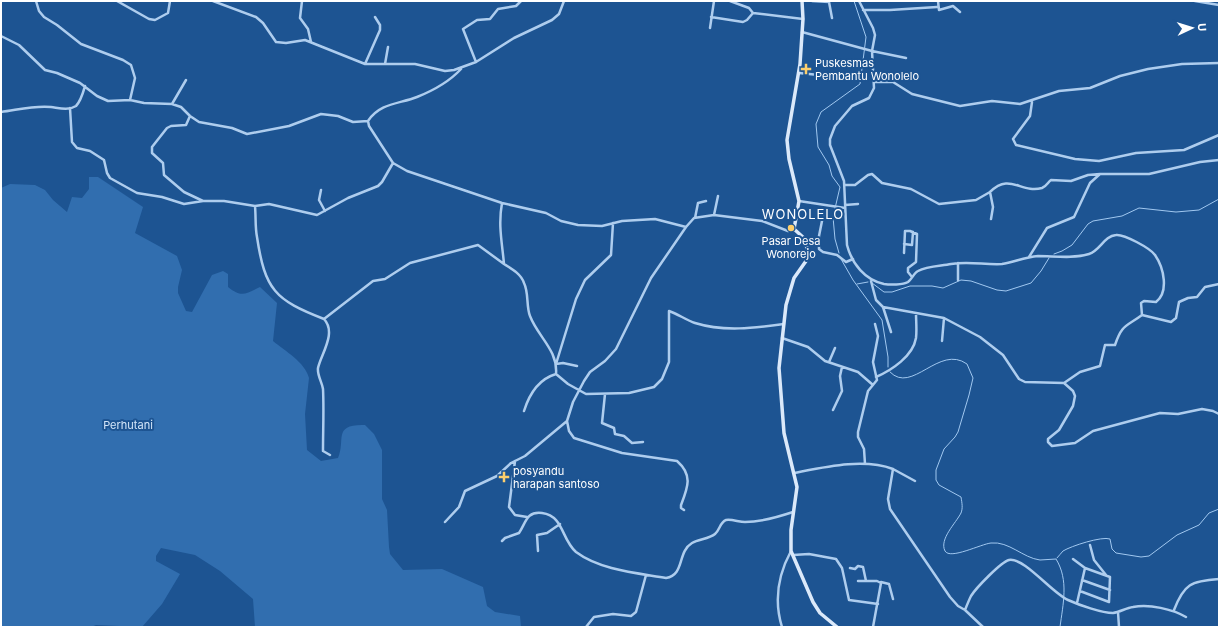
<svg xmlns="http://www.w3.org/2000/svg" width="1220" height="628" viewBox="0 0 1220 628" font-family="Inter,sans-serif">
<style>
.green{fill:#316eaf}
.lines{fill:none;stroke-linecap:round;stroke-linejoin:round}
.stream{stroke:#a1c8f0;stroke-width:1}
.street{stroke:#aecdee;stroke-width:2.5}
.secondary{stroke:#dbe9fa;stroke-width:3.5}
.poi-dot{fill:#fdcf6d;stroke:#1d5492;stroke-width:1.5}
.labels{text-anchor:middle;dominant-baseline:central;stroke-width:4;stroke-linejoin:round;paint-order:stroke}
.poi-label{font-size:11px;fill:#fff;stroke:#1d5492;text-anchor:start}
.park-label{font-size:11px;fill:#d4e6fa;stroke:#1d5492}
.quarter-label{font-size:13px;letter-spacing:1px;fill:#fff;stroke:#1d5492}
</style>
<rect width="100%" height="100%" fill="#1d5492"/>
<!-- green -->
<path class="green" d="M89 177H98L143 207 135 233 177 256 182 270 178 287V293L186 311 192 312 212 275 223 271 228 274V287C242 298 245 294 260 287L277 303 273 341C285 351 305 362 309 378L305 414 307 450 321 461 338 458C346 440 332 424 365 425L374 434 382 450V499L387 510 389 547 390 554 403 570 442 569 483 587 487 606 495 612 520 616 521 627H255L253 599 220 571 195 555 161 548 156 556V561L180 574 162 604 142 627 96 625 91 627H1V188L10 184 35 185 45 190 53 200 67 212 72 197 82 198 89 189Z"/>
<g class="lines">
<!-- stream -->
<path class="stream" d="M839 253 835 239 833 217 840 187 832 176 829 165 818 147 816 124 821 112 860 84 866 37 854 1
M1054 254 1062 251 1072 245 1088 224 1093 221 1122 216 1139 208 1176 212 1199 210 1219 199
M841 259 853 280 882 320 888 357V367
M872 283 884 292H892L910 286H932L943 288 961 280 971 281 997 290 1006 291 1031 283 1041 271 1049 258
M857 284 868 282
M890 372C912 395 939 344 967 364L973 378 969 395 958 432 955 437 944 449 936 470V480L939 485 961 497C962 503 963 508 961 513 956 523 939 539 945 551 950 560 981 544 991 543 1009 541 1023 558 1040 560 1045 560 1051 559 1056 559 1069 580 1063 604 1060 627
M1057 558C1059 556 1061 553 1063 551 1071 546 1102 536 1110 539L1112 549 1116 553 1141 557 1149 556 1177 535 1199 525 1209 513 1219 509"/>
<!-- street -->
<path class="street" d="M36 1 39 11 44 17 57 25 81 44 123 60 131 65 135 78 130 100
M117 1 149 19 155 20 168 13 170 1
M213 1 256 17 263 23 276 42 286 43 305 40 365 64H415L445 71 454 70 476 62 514 38 552 20 559 14 564 1
M302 1 300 18 308 29 311 42
M730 1 749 8 753 13
M812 1 829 2 832 18
M859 1 873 28 875 35 872 51 874 88 869 98 852 106 835 126 830 139V145L844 181 847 245C852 264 865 280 884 284 890 285 903 285 908 282 912 279 914 273 918 271 927 266 941 266 951 264 969 261 985 265 1002 264 1014 262 1025 257 1038 256 1054 256 1073 259 1089 254 1100 251 1104 236 1116 235 1124 234 1150 248 1155 255 1164 268 1169 292 1156 302L1144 301 1141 303 1142 315 1171 322 1176 318 1179 302 1188 298 1197 297 1205 287 1219 284
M938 1 939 10 953 6 960 12
M1195 1 1219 5
M863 10H890L937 7
M711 17 743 22 747 20 753 13 803 19
M710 28 714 1
M802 32 872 51 906 58
M1 36 19 45 45 70 57 73 80 83 97 96 108 101 130 100 144 103 172 104 181 107 190 116 199 122 232 128 247 134 289 126 321 114 338 116 353 122 368 121C380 103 399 104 417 97 432 91 449 82 461 69
M476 62 463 29 477 20 490 19 498 9 516 6 521 1
M365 64 380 30V25L375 17
M385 64 388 47
M799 73 829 76 837 74 846 75
M874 82H893L912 94 960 106 992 101 1020 104 1059 91 1090 88 1120 76 1148 69 1182 64 1219 63
M1032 102 1030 116 1013 139 1016 145 1075 159 1099 161 1136 153 1184 150 1219 135
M172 104 186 80
M70 108 72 142 77 148 90 151 104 160 107 173 110 178 137 193 162 197 184 204 203 201
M1 112C17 110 35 105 51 107 59 108 68 111 76 106 81 101 83 93 85 86
M190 116 186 125 171 126 167 128 152 147V153L163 163 164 175 184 192 203 201H224L255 206 269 204 317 215 348 198 378 186 382 182 393 163
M368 121 369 126 393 163 407 171 502 203 546 213 561 221 578 225 602 226 622 221 655 219 686 227 694 218 714 215 762 221 788 231 794 229
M845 185H855L868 175 872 174 882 183 911 189 939 204 976 200 990 192
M321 190 319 200 325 211
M799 201 845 208
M502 203C498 225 502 242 504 264 512 269 521 274 524 283 529 293 526 306 530 316 538 337 558 350 556 374L568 384 586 394 629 393 654 387 662 379 669 362V311C678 314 686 320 695 323 724 332 754 328 784 324
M845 205 858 204
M255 206C256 217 255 227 257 237 265 290 275 300 324 319L373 281 385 279 410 263 478 245 504 264
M714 215 718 196
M823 216 819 236V249L823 252 837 255 846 262 853 259
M695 218 698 203 706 201
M991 219 993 207 990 192C1010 172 1021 194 1042 188 1047 186 1048 182 1051 180L1071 181 1088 175 1100 174
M904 244 912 245 913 232
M904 253 905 231H910L917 234 916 262 908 268V272L912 277
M1029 257 1047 228 1074 217 1090 183 1100 174H1149L1200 162 1219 160
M958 280V263
M871 281 876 300 883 307 944 318 980 337 1003 355 1019 379 1025 382 1064 383 1073 391 1075 396 1073 406 1059 430 1048 439V442L1052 446 1075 443 1093 431 1160 413 1178 414 1202 409 1213 411 1219 414
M883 307 891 332
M324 319C337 333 321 354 318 368 317 375 322 382 323 389 324 409 323 430 323 451L330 455
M782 338 808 347 825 361 858 372 873 385
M942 341 944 318
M829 362 835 348
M577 366 563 363 556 364 576 299 585 280 611 255 613 223
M876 377C892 370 913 356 916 338 917 330 916 321 916 313
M1064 383 1080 372 1100 366 1105 345H1115C1122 324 1126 327 1142 315
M605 394 602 423 614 428 615 434 624 436 632 443 643 442
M833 410 842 391 840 376 842 367
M524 411C529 395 539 379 556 374
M515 461 509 507 515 515 527 517
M865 464 864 449 858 437V432L868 391 877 380 873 362 878 336 875 324
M893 469 915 481
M794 473C825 467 863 458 893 469L888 499 890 509 950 597 958 606 965 610
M684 510 681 508V505C688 487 693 475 677 461L622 453 574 438 569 431 567 421 573 402 584 381 590 372 605 361 616 349 651 278 686 227
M445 522 459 507 465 491 497 476 511 463 525 456 567 421
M502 541 505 538 519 533C526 523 526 511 542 513 564 516 561 539 576 552 600 570 637 573 666 578 685 575 677 552 692 543 699 539 709 539 715 534 720 530 720 522 726 520 732 519 739 522 745 522 760 522 778 517 793 512
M1090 545 1094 560 1106 575
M538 551 537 535 547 533 560 524
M793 555 809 554 836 559 842 568 849 600 878 604
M1073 559 1085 568 1077 603
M850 568 855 569 858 566 863 567 866 581
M1082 580 1110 590
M858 581H877L881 583 873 627
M881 582 889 584 893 599
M1080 591 1109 602 1110 577 1085 568
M1174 610C1184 584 1191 581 1219 579
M1118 612 1119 627
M586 627 594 617 613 614 631 616 636 612 646 575
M782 627C774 601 778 575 791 551
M983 627 965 610C967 605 969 600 971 596 976 588 1001 562 1009 560 1024 557 1052 593 1068 600 1079 605 1102 613 1113 613 1120 612 1126 608 1133 607 1150 604 1172 609 1186 617"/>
<!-- secondary -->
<path class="secondary" d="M802 1 803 19 800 64 787 140 789 159 799 201 794 229 805 239 808 254 806 261 794 278 786 305 779 368 784 433 797 487 791 530V551L813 602 820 613 837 627"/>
</g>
<!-- markers -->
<g class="poi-dot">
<path d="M804 63h4v4h4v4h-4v4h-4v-4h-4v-4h4z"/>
<circle cx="791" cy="228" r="4"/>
<path d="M502 471h4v4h4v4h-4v4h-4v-4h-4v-4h4z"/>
</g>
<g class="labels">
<!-- poi labels -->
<g class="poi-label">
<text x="815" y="63">Puskesmas<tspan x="815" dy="13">Pembantu Wonolelo</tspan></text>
<text x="791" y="241" text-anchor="middle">Pasar Desa<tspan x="791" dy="13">Wonorejo</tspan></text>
<text x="513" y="471">posyandu<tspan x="513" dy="13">harapan santoso</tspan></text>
</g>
<!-- park labels -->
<g class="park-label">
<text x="128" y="425">Perhutani</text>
</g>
<!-- quarter labels -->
<g class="quarter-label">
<text x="803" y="214">WONOLELO</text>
</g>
</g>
<!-- border -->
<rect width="1220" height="628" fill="none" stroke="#ffffff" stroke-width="4"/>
<!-- north arrow -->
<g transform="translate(1192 28) rotate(86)" stroke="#1d5492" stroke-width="3" paint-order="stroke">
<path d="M0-3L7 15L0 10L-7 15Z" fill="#ffffff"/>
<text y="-6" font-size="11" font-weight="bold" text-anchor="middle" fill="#ffffff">U</text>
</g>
</svg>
